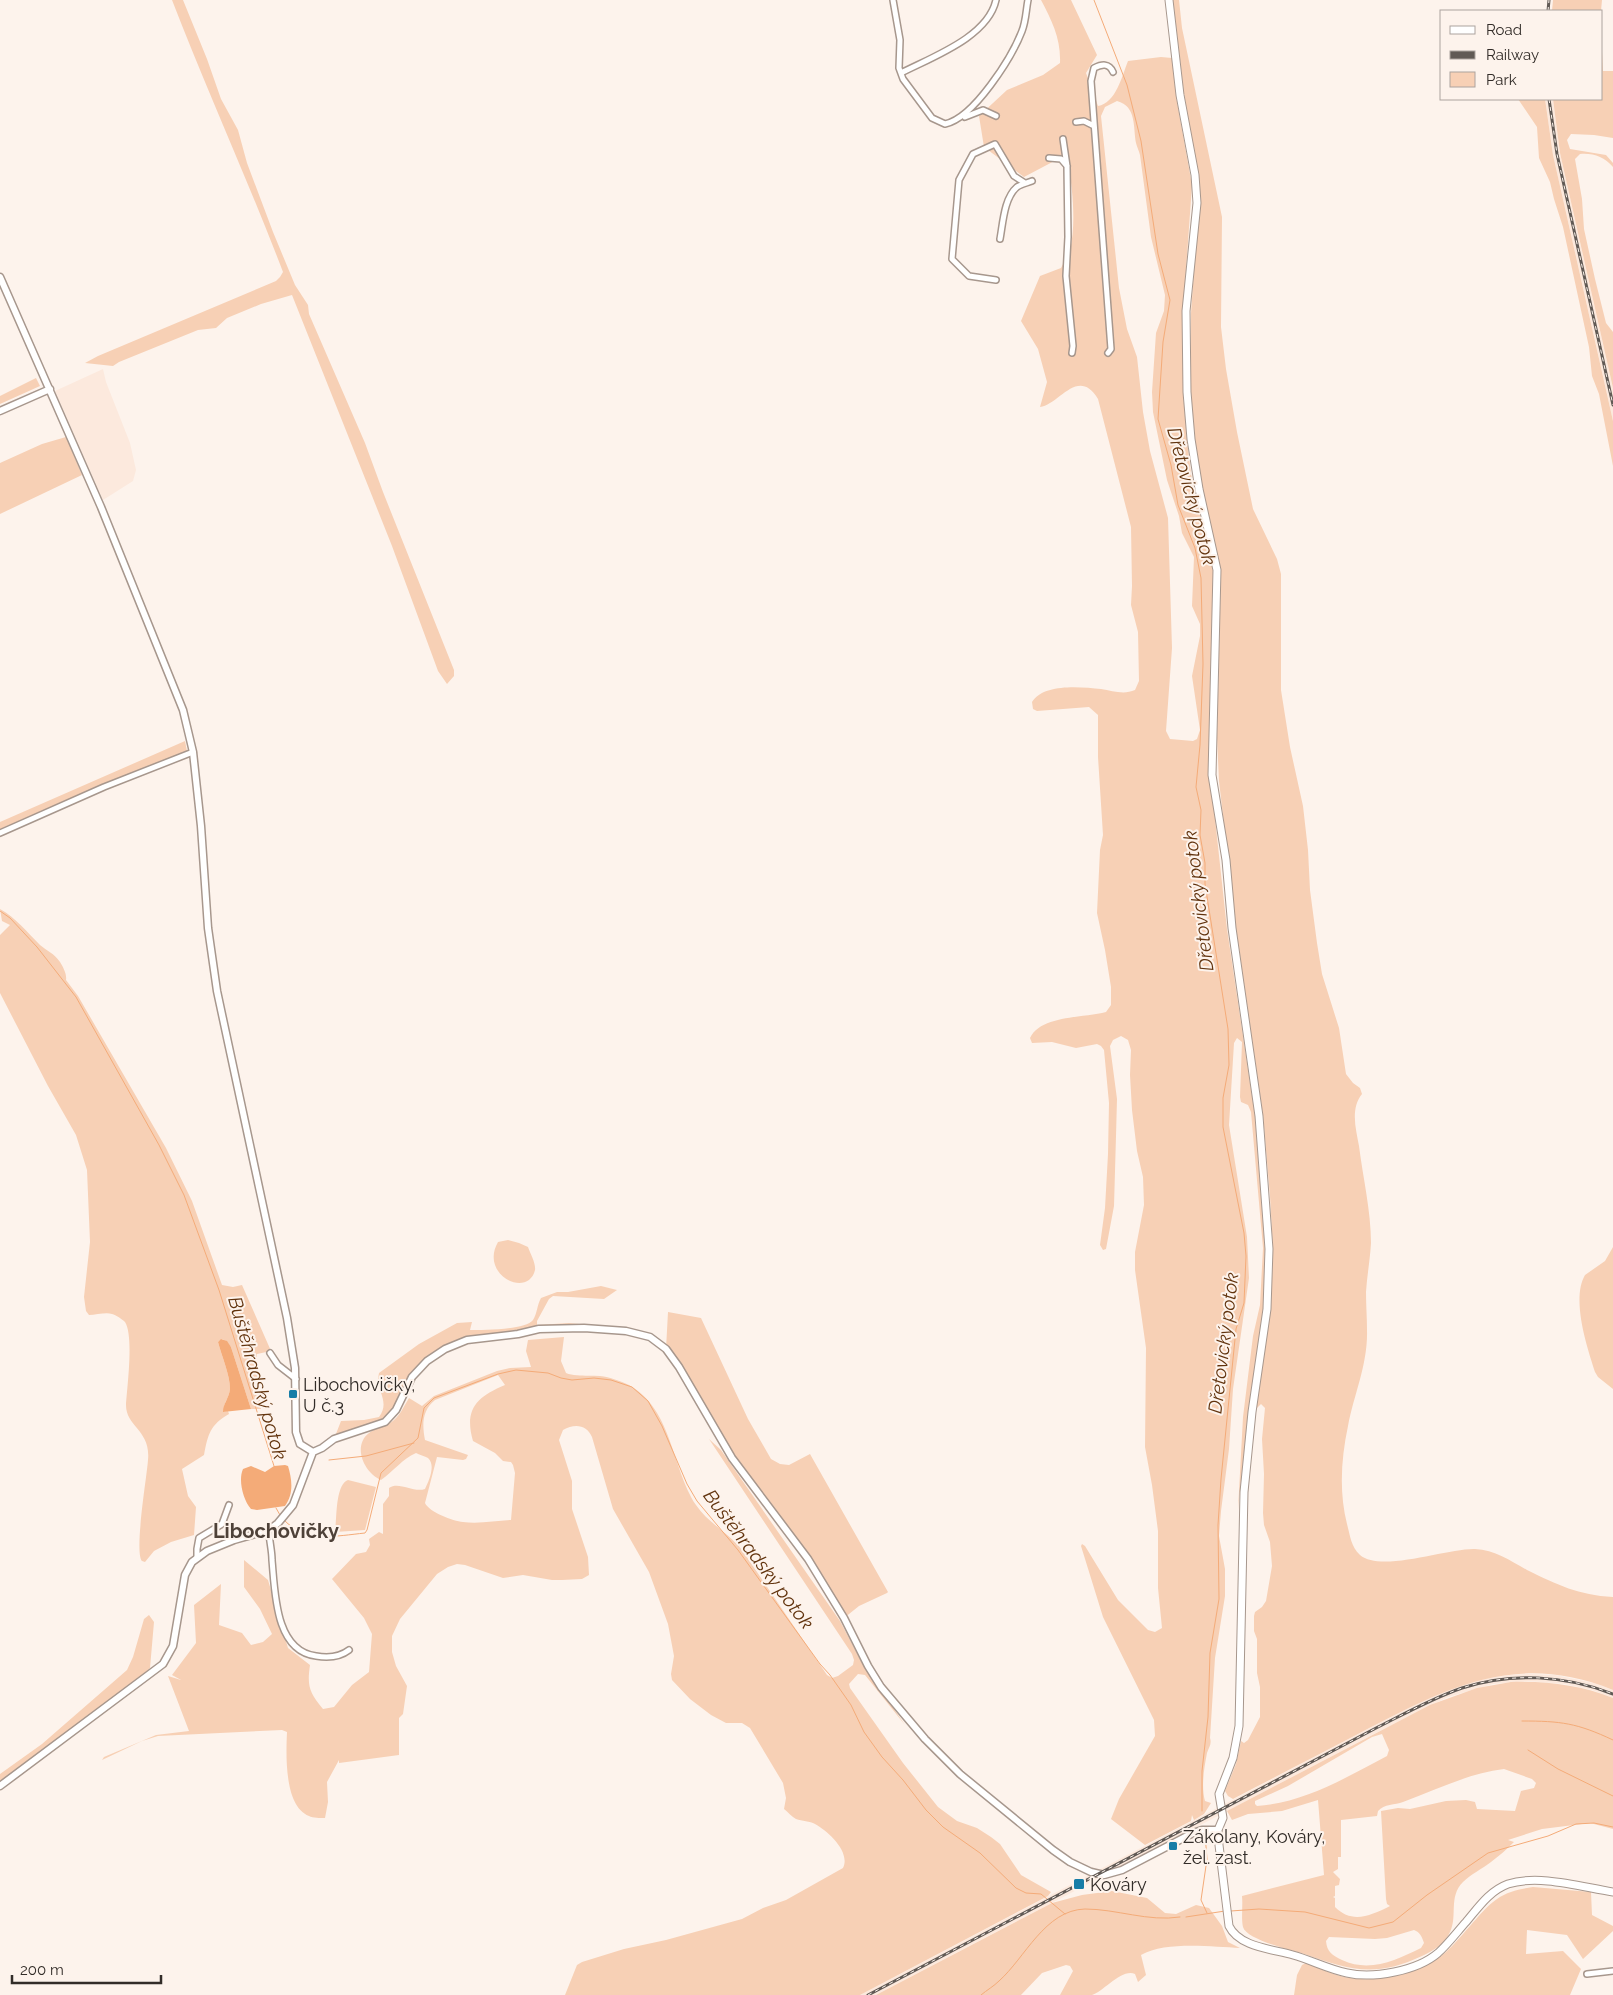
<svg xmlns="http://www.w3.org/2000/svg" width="1613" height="1995" viewBox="0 0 1613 1995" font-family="Raleway,sans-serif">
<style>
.built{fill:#fce9dd}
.green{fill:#f7d0b5;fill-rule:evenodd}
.water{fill:#f4ab78}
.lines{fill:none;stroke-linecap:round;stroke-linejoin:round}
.stream{stroke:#f4ab78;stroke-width:1}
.minor-casing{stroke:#a7978d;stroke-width:8}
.tertiary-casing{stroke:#a7978d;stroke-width:9}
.secondary-casing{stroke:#a7978d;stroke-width:9}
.minor{stroke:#fff;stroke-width:5}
.tertiary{stroke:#fff;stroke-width:6}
.secondary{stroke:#fff;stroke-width:7}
.rail-casing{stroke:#615a55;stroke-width:3}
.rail{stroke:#fdf3ec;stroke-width:1;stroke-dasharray:4;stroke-linecap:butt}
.poi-dot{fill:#177da7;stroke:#fdf3ec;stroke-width:2}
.labels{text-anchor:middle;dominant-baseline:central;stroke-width:4;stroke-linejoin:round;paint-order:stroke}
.poi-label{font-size:18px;fill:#322c28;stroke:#fdf3ec;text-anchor:start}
.water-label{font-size:19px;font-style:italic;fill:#62330d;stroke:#fdf3ec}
.quarter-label{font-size:20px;font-weight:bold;fill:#4e4138;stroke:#fdf3ec}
</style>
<rect width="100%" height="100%" fill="#fdf3ec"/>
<!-- built -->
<path class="built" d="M1545 99H1553L1560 153 1613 388V421L1553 155Z
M103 369 106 382 130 443 136 470 133 481 103 500 55 391Z
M1528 1674 1555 1675 1594 1683 1613 1690V1698L1592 1690 1565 1684 1528 1681 1493 1684 1448 1697 1380 1731 876 1995H860L1427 1698 1475 1680 1510 1675Z"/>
<!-- green -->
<path class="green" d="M172 0H183L207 59 221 99 238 130 247 163 273 232 295 285 308 305 309 314 365 443 383 492 454 670V676L447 684 438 671 392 546 292 295 261 304 227 318 216 328 198 330 119 362 113 366 85 363 98 356 276 281 280 277 283 272C248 180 207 91 172 0Z
M1041 0H1071L1097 55 1086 73 1098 106C1116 103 1122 76 1128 61L1161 57 1172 58 1176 96 1192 185 1183 313V392L1187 440 1191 474 1213 570 1209 738 1211 782 1227 929 1255 1116 1265 1249 1263 1309 1248 1412 1238 1510 1243 1417 1253 1336 1260 1305 1263 1248 1251 1112 1248 1105 1241 1102 1240 1097 1242 1042 1237 1038 1234 1043 1229 1125 1247 1237 1249 1278 1233 1389 1229 1449 1221 1511 1219 1536 1225 1569V1596L1215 1658 1210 1738C1212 1744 1209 1747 1207 1753 1204 1768 1201 1787 1205 1801L1211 1803 1204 1814 1194 1820 1192 1815 1191 1821 1145 1845 1111 1819 1119 1799 1155 1736 1154 1720 1103 1617 1081 1546 1082 1544 1085 1546 1118 1600 1148 1630 1155 1632 1162 1628 1158 1588V1531L1152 1485 1145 1447 1146 1348 1135 1270V1252L1144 1205 1143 1177 1137 1151 1132 1110 1130 1075 1131 1050 1128 1040 1121 1036 1113 1040 1110 1046 1117 1099 1116 1136 1114 1206 1106 1249 1103 1250 1100 1245 1105 1208 1108 1154 1109 1103 1104 1050 1101 1046 1097 1044 1076 1048 1052 1042 1032 1043 1030 1038C1041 1015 1084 1018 1106 1012L1111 1005V987L1105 950 1097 913 1100 850 1103 835 1098 757V715L1089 707 1037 711 1033 709 1032 702C1044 683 1081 687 1101 689 1113 691 1124 695 1135 690L1139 681 1138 632 1131 605 1132 586 1131 527 1098 399C1078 366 1059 405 1040 407L1047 382 1038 349 1021 321 1040 276 1061 268C1064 262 1068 256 1070 250 1076 226 1073 189 1068 164L1060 158 1024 177 984 147 979 116 1007 90 1043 75 1060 63C1061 39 1052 21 1041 0ZM1117 101C1137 106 1133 128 1136 143 1137 147 1139 151 1140 155L1151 237 1165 295 1164 311 1156 333 1152 392 1153 412 1167 480 1179 516 1182 533 1194 557 1192 606 1200 624V636L1192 676 1200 730 1197 739 1193 741 1170 739 1166 731 1172 648 1168 518 1150 451 1143 412 1137 357 1127 329 1119 288 1101 116 1105 107Z
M1173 0H1179L1182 28 1222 217 1221 327 1226 369 1237 432 1253 509 1277 559 1281 574V690L1290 747 1303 806 1308 850 1310 890 1317 943 1322 974 1339 1028 1346 1074 1353 1083 1360 1088 1362 1094C1350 1109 1356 1129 1359 1146 1363 1178 1371 1211 1371 1243 1370 1260 1367 1276 1366 1292 1366 1305 1367 1318 1367 1330 1368 1364 1354 1394 1348 1426 1341 1459 1339 1492 1347 1524 1350 1535 1351 1547 1360 1555 1381 1573 1448 1548 1475 1549 1495 1550 1511 1561 1527 1570 1558 1585 1578 1595 1613 1597V1690C1514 1650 1444 1689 1358 1734 1316 1756 1275 1777 1233 1799L1228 1796 1225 1791 1236 1764 1241 1741 1244 1743 1248 1740 1260 1717V1687L1257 1673V1639L1254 1631V1616L1255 1612 1262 1607 1266 1601 1272 1566 1270 1542 1264 1525 1263 1513 1264 1474 1262 1439 1265 1408 1261 1404 1257 1408 1256 1405 1271 1309 1273 1249 1270 1196 1263 1115 1236 928 1219 781 1217 738 1221 570 1199 473 1195 439 1191 392V313L1200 185 1184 94Z
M1553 0H1602L1601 11H1552Z
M1602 52 1603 71H1613V138L1594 135 1571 134 1567 140 1570 149 1606 155 1613 163V167C1604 157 1594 153 1580 154L1575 159 1582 199 1584 229 1595 279 1606 323 1613 332V388L1560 153 1553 99H1602Z
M1518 99H1545L1553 155 1613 421V466L1599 394 1592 376 1589 347 1563 227 1554 199 1550 182 1539 158 1537 127Z
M36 378 40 386 0 404V396Z
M66 437 82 475 0 514V463L42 444Z
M185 741 187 751 0 830V822Z
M0 909C16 918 27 932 40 945 47 951 54 953 60 962 63 967 67 974 66 980L78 996 166 1148 192 1201 222 1285 233 1287 242 1285 271 1351 257 1354 256 1368 261 1409H251L231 1347 226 1341 222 1339 218 1342C222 1357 230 1375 230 1389 229 1398 223 1403 224 1412L228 1411 229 1414C210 1425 208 1434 204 1455L182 1469 188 1496 196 1507 194 1535 171 1542 154 1551 145 1562 142 1561C134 1552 147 1476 148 1460 151 1430 126 1427 126 1405 127 1388 134 1336 125 1322 122 1319 116 1315 112 1314 106 1312 96 1315 89 1315L86 1311 84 1297 90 1242 87 1170 76 1135 48 1086 0 993V935L10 925 2 921Z
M508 1240 519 1243 528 1247C530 1253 536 1263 535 1270 528 1299 479 1275 498 1242Z
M1613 1247V1389L1598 1377 1595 1372C1587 1347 1571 1299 1585 1275L1605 1261Z
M601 1286 617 1290 604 1299 553 1296 549 1299 537 1321V1325L569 1323 631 1329 626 1331 539 1329 467 1340 445 1349 412 1377 385 1422 334 1439 341 1421 364 1420 379 1417C391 1401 375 1391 379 1373L419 1344 457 1323 472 1322 470 1330C482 1330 526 1330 533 1320 537 1314 537 1305 541 1298L557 1292H568Z
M668 1312 701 1318 748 1419 771 1459 780 1464 789 1465 810 1454 888 1592 887 1593 859 1606 844 1618 808 1559 732 1458 666 1349Z
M564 1337 561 1361 566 1373C576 1377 589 1375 600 1376 610 1377 620 1381 629 1385 673 1410 671 1467 696 1505 709 1524 729 1533 742 1550L827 1675 832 1678 838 1676 853 1665 854 1660 852 1654 709 1439 721 1450 840 1621 862 1663 905 1725 865 1675 858 1674 849 1684 850 1688 903 1763 938 1807 957 1821 977 1828 991 1837 1000 1844 1021 1875 1051 1892 1048 1896 860 1995H565L577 1965 582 1962 624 1949 666 1940 742 1919 763 1908 786 1900 843 1868C851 1852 828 1831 815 1824 810 1821 802 1821 796 1819 792 1817 788 1812 784 1809L786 1798 783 1783 750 1728 742 1723H726L711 1715 690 1699 672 1680 671 1674 674 1656 668 1624 649 1572 613 1509 592 1437C587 1425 575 1423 563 1430L559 1440 572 1481V1509L588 1557 589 1575 582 1579 562 1580H552L523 1575 503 1578 465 1565 457 1564 448 1567 437 1574 400 1619 392 1636V1652L396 1666 407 1686 403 1714 399 1718V1755L339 1763V1760L327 1782 328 1802 325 1818C320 1818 313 1818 309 1816 284 1806 286 1755 287 1732L282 1730 158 1736 142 1741 102 1760 104 1757 156 1735 189 1731 168 1676 181 1680 172 1675 196 1643 194 1605 221 1584 219 1625 242 1633 251 1645 263 1642 272 1634 260 1609 244 1587V1560L268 1580 288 1648 310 1665C307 1686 309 1692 323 1709L334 1707 352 1685 369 1672 372 1634 364 1618 332 1579 356 1554 366 1552 370 1545 369 1539 379 1532 383 1534V1504L389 1496V1488C399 1481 413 1493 425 1489 429 1481 436 1465 428 1458 425 1456 419 1455 416 1453 402 1459 394 1471 381 1480 364 1473 352 1446 369 1433 375 1428 384 1428 390 1423 399 1418 404 1406 409 1398L422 1406 434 1396 497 1371 510 1368 531 1367 526 1351 528 1340ZM498 1375 505 1385C476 1397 464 1410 473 1441L495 1453 503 1461 511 1462 513 1465 515 1473 511 1520C496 1521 478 1524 463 1522 453 1521 429 1512 425 1503L437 1457 463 1460 466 1459 468 1455 425 1440C422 1425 422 1410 435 1400Z
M348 1480 376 1487 365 1530 335 1532C337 1519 335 1485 348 1480Z
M149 1615 154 1622 150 1668 135 1682 0 1784V1774L42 1744 127 1670 133 1657 144 1619Z
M1511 1682C1546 1681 1580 1685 1613 1698V1829L1590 1823 1542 1829 1508 1840 1514 1842C1507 1849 1499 1856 1491 1862 1482 1869 1471 1874 1463 1882 1448 1897 1458 1916 1450 1932 1445 1944 1433 1951 1422 1956 1373 1979 1348 1969 1301 1953 1289 1950 1246 1939 1243 1927 1241 1918 1243 1906 1242 1896L1324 1875 1318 1800 1282 1811 1248 1814 1232 1820 1227 1811 1430 1705 1477 1688ZM1382 1734 1389 1750 1387 1756C1347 1777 1304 1803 1257 1806L1255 1804V1801L1288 1786 1372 1737ZM1504 1769 1532 1779 1536 1783 1534 1788 1521 1791 1515 1811 1477 1809 1475 1802 1466 1800 1446 1801 1410 1809 1398 1808 1381 1811 1386 1899 1387 1904 1390 1906C1370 1916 1352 1924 1335 1907V1898L1333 1897 1335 1896V1886L1339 1885 1340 1879 1333 1872 1338 1869V1857H1341V1820L1377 1816 1378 1811C1384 1804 1395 1805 1403 1802 1436 1790 1469 1773 1504 1769ZM1414 1930C1420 1932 1422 1937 1424 1943L1421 1948C1396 1960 1370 1973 1342 1960 1332 1955 1327 1952 1326 1941L1329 1937 1375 1939 1387 1938Z
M1533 1887 1591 1892 1592 1915 1613 1926V1931L1583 1959 1567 1935 1527 1930 1526 1954 1563 1951 1581 1969 1570 1995H1294L1297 1975 1302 1965 1306 1963C1320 1968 1335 1976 1350 1978 1381 1983 1427 1972 1449 1949 1463 1936 1483 1908 1497 1899 1508 1891 1520 1889 1533 1887Z
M1112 1891 1147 1898 1165 1913 1176 1914 1196 1905 1209 1908 1222 1926 1228 1942 1240 1948C1212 1947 1166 1941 1141 1955L1146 1975 1138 1982 1135 1974C1122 1968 1103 1992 1092 1995 1083 1995 1069 1995 1060 1995L1073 1971 1070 1966 1066 1965 1042 1973 1021 1995H876L1052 1903 1082 1895Z"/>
<!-- water -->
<path class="water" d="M221 1339 227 1341 231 1347 251 1409 223 1412C223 1404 229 1398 230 1389 230 1375 222 1357 218 1342Z
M285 1465 288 1466C292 1479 294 1494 285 1506L257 1510 251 1509C243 1500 238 1480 243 1469L251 1466 265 1472 274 1466Z"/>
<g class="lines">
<!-- stream -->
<path class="stream" d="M1094 0 1127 85 1141 141 1158 254 1170 300 1163 342 1158 419 1171 465 1178 505 1195 548 1201 578 1203 664 1200 745 1196 787 1201 810 1200 835 1205 863V884L1228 1029 1229 1065 1223 1098V1127L1244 1233 1246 1256 1244 1303 1236 1329 1221 1479 1218 1525 1219 1599 1210 1653 1208 1717 1202 1771V1811
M0 911 10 918 37 947 76 997 159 1145 184 1195 219 1290 274 1466
M272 1457 285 1456
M329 1460 366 1456 414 1443
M276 1508 280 1515
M284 1520C306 1543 336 1536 365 1533L367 1530 381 1473 418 1438 424 1408 434 1398 498 1374 516 1370 548 1373 561 1378 572 1380 594 1378 611 1380 632 1387 648 1401 662 1426 687 1484 697 1501 738 1550 820 1664 830 1675 851 1705 864 1732 882 1757 903 1780 926 1810 943 1827 980 1853 1016 1888 1026 1893 1041 1894 1065 1914
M1522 1721C1561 1721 1577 1723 1613 1740
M1528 1750 1558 1769 1613 1796
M1205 1834 1207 1859 1201 1900 1207 1913
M1231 1911 1259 1909 1305 1912 1369 1928 1393 1922 1427 1895 1488 1853 1548 1836 1576 1824 1594 1823 1613 1827
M1186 1917 1225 1911
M981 1995C987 1990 994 1986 999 1981 1025 1958 1045 1910 1085 1909 1117 1909 1148 1922 1180 1917"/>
<defs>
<path id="minor" d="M893 0 900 40 899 68 903 79 932 118 945 124C974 118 1012 57 1022 31 1026 21 1026 10 1028 0
M901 73C932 57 988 37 996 0
M965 117 983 110 996 116
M1076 122 1084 121 1094 126
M1063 139 1067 166 1068 237 1066 276 1073 346 1072 353
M1049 158 1061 159 1067 166
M1000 239C1003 223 1004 198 1017 187 1021 184 1027 183 1032 181
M996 280 969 276 952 259 959 180 973 154 995 144 1014 176 1025 183
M1108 353 1111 349 1091 81 1094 68C1102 64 1109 63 1113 72
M0 833 104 787 193 752
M270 1353 278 1365 296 1379
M269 1530C269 1540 272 1550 272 1560 275 1592 275 1651 316 1656 328 1658 340 1657 349 1650
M197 1557V1549L199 1538 222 1524 229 1505
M1587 1974 1613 1971"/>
<path id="tertiary" d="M0 277 101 507 183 710 193 752 201 826 208 928 217 991 287 1318 295 1368 296 1432 300 1444 313 1452 322 1448 334 1439 385 1422 396 1410 412 1377 427 1361 445 1349 467 1340 518 1334 539 1329 584 1328 626 1331 650 1337 666 1349 679 1367 732 1458 808 1559 844 1618 868 1666 881 1687 925 1739 960 1774 1053 1850 1070 1862 1091 1872 1104 1875 1122 1870 1193 1833 1202 1830H1218
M0 411 50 389
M0 1786 163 1664 173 1646 185 1575 192 1562 207 1551 234 1540 269 1530 278 1523 293 1505 313 1452"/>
<path id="secondary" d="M1169 0 1180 95 1195 175 1197 203 1186 311 1187 392 1191 439 1199 489 1217 570 1212 775 1226 860 1232 928 1259 1116 1269 1249 1267 1309 1252 1412 1244 1492 1239 1726 1233 1758 1219 1794 1223 1818 1218 1830V1837L1229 1926C1239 1947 1272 1949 1293 1955 1311 1960 1328 1969 1347 1973 1373 1979 1417 1971 1438 1953 1448 1944 1457 1932 1466 1922 1478 1908 1489 1891 1508 1884 1539 1874 1581 1887 1613 1892"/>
</defs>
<!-- minor casing -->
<use href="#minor" class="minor-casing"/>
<!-- tertiary casing -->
<use href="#tertiary" class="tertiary-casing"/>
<!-- secondary casing -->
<use href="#secondary" class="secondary-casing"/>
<!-- minor -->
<use href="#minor" class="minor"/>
<!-- tertiary -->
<use href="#tertiary" class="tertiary"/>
<!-- secondary -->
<use href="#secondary" class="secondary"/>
<defs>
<path id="rail" d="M1548 11 1549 0
M1549 99 1557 154 1613 405
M868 1995 1378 1727C1406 1713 1433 1698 1462 1688 1511 1672 1565 1675 1613 1694"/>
</defs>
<!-- rail casing -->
<use href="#rail" class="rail-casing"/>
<!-- rail -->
<use href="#rail" class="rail"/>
</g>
<!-- markers -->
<g class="poi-dot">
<rect x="288" y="1389" width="10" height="10" rx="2.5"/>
<rect x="1168" y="1841" width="10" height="10" rx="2.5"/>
<rect x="1073" y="1878" width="12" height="12" rx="2.5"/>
</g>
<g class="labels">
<!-- poi labels -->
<g class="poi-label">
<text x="303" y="1384">Libochovičky,<tspan x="303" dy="21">U č.3</tspan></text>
<text x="1183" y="1836">Zákolany, Kováry,<tspan x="1183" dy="21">žel. zast.</tspan></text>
<text x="1090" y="1884">Kováry</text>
</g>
<!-- water labels -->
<g class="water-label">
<text transform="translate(1192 496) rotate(75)">Dřetovický potok</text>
<text transform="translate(1198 901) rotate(-97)">Dřetovický potok</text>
<text transform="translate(1223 1343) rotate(-83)">Dřetovický potok</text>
<text transform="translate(258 1378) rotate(74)">Buštěhradský potok</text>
<text transform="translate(759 1559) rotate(53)">Buštěhradský potok</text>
</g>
<!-- quarter labels -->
<g class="quarter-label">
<text x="276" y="1531">Libochovičky</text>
</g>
</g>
<!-- legend -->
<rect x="1440" y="10" width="162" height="90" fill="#fdf3ec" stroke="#aca39e"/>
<rect x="1450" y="26" width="25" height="8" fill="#ffffff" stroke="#aca39e"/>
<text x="1486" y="35" font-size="15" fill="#322c28">Road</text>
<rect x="1450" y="51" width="25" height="8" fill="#615a55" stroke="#aca39e"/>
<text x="1486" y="60" font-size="15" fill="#322c28">Railway</text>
<rect x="1450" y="72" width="25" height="15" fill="#f7d0b5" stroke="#aca39e"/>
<text x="1486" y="85" font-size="15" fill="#322c28">Park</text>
<!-- scale -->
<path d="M12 1975v8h149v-8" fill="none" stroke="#322c28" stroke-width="2.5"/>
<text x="20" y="1975" font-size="15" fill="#322c28" stroke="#fdf3ec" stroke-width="4" paint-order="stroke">200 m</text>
</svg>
